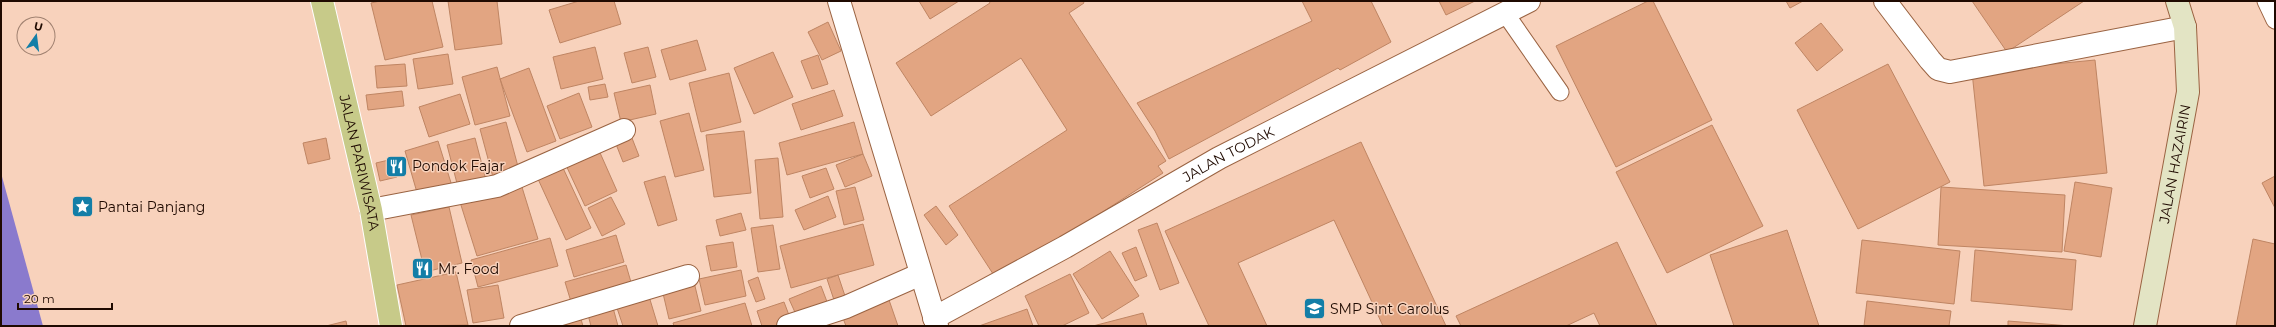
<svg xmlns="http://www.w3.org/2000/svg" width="2276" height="327" viewBox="0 0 2276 327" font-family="Montserrat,sans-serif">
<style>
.water{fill:#8a7acd}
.building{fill:#e2a582;stroke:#bf8563}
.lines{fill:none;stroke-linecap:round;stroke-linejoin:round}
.service-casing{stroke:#9a6342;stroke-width:19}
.minor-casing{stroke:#9a6342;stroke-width:24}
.tertiary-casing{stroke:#9a6342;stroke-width:24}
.secondary-casing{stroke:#9a6342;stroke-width:24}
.primary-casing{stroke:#fff;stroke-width:24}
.service{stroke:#fff;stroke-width:17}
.minor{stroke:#fff;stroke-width:22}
.tertiary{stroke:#fff;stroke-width:22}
.secondary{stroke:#e3e4c4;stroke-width:22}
.primary{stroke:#c7ca89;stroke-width:22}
.labels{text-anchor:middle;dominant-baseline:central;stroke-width:3;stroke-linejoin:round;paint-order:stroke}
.street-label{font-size:14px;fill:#1f0a01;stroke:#f8d2bc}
.poi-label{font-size:14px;fill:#1f0a01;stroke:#f8d2bc;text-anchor:start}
</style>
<rect width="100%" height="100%" fill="#f8d2bc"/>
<!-- water -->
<path class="water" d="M1 173 43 326H1Z"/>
<!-- building -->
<path class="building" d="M380 1H432L443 47 385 60 371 3Z
M448 1H497L502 44 455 50Z
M579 1H614L621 24 560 43 549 10Z
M919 1H959L930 19Z
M989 1H1083L1084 3 1069 13 1166 161 1158 166 1163 173 997 280 949 206 1067 130 1021 58 931 116 896 63 990 3Z
M1302 1H1371L1391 42 1340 70 1338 68 1169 159 1155 131 1137 103 1312 21Z
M1439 1H1475L1446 15Z
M1648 1H1653L1712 120 1616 167 1556 46Z
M1786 1H1803L1790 8Z
M1972 1H2084L2007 52Z
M828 22 841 51 822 60 808 32Z
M1821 23 1843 50 1817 71 1795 43Z
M697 40 706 70 670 80 661 50Z
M595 47 603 79 561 89 553 57Z
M648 47 656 77 632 83 624 53Z
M773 52 793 97 754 114 734 68Z
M448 54 453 84 418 89 413 59Z
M818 55 828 84 812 89 801 61Z
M2095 60 2107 173 1984 186 1972 72Z
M405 64 407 86 377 88 375 66Z
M1888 64 1950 182 1858 229 1797 110Z
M497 67 510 116 475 125 462 77Z
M529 68 556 141 527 152 500 79Z
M729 73 741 122 701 132 689 83Z
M605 84 608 97 590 100 588 87Z
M650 85 656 114 621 122 614 93Z
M834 90 843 116 801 130 792 104Z
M402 91 404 106 368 110 366 95Z
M579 93 592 127 560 139 547 106Z
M460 94 470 124 429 137 419 107Z
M689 113 704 170 675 177 660 121Z
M506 122 520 174 494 181 480 129Z
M854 122 863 154 787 175 779 143Z
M1712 125 1763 226 1667 273 1616 172Z
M744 131 751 193 714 197 706 135Z
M630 133 639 156 623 162 614 139Z
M326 138 330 159 308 164 303 143Z
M475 138 487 184 459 191 447 145Z
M438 141 452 186 418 196 405 151Z
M1361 142 1446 326H1383L1334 220 1238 263 1267 326H1209L1165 231Z
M597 146 617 191 585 206 564 161Z
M863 154 872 176 845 187 836 165Z
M778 158 783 217 760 219 755 160Z
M393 159 397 177 380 181 376 163Z
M563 168 591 228 566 240 538 179Z
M826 168 834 189 810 198 802 176Z
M665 176 677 220 658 226 644 182Z
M2275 176V208L2262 183Z
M2075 182 2112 188 2101 257 2064 251Z
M521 184 538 239 477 256 460 202Z
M855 187 864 220 844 225 836 191Z
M1941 187 2065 195 2062 252 1938 245Z
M828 196 836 217 804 230 795 210Z
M611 197 625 224 602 236 588 208Z
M936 206 958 235 946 245 924 215Z
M449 207 462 263 425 272 411 215Z
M741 213 746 230 720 236 716 220Z
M1157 223 1179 283 1160 290 1138 230Z
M863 224 874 265 791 288 780 246Z
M773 225 780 269 758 272 751 228Z
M1787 230 1819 326H1734L1710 255Z
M616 235 624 262 574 277 566 250Z
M550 238 558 266 478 287 471 260Z
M2253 239 2275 244V326H2236Z
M1862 240 1960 251 1954 304 1856 293Z
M733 242 737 267 711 271 706 246Z
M1617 242 1657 326H1600L1594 313 1566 326H1461L1456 316Z
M1136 247 1147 276 1135 281 1122 253Z
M1975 250 2076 260 2072 310 1971 301Z
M1110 251 1139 296 1102 319 1073 274Z
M626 265 633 289 572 305 565 282Z
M741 270 746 296 705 305 699 279Z
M456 272 468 325 406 326 397 285Z
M1070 274 1089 313 1062 326H1039L1025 296Z
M838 275 847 302 836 306 827 279Z
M758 277 765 299 756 302 748 281Z
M694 282 701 311 669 319 662 289Z
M498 285 504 318 473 323 467 290Z
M821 286 829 307 798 319 789 299Z
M648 293 658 326H623L615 302Z
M888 297 898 326H846L841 313Z
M1867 301 1951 311 1949 326H1864Z
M784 302 792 323 785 326H762L757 311Z
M745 303 752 326H674L673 323Z
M612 304 618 326H591L587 311Z
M1027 309 1033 326H979Z
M1143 313 1147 326H1093Z
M580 316 583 326H549Z
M346 321 347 326H326Z
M2008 321 2070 326H2008Z"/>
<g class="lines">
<defs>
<path id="service" d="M2266 1 2275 20
M1505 13 1560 92"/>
<g id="minor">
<path d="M1885 1 1930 60 1938 69 1950 72 2185 27"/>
<path d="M371 210 497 186 624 130"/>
<path id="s1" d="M934 318 1065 247 1219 158 1529 1"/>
<path d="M521 326 688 276"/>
<path d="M788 326 846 307 921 274"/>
</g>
<path id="tertiary" d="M839 1 937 326"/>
<g id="secondary">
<path id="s2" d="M2145 326 2188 92 2185 27 2177 1"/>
</g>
<g id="primary">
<path id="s3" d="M322 1 371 210 391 326"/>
</g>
</defs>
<!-- service casing -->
<use href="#service" class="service-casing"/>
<!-- minor casing -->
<use href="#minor" class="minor-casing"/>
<!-- tertiary casing -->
<use href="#tertiary" class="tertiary-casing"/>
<!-- secondary casing -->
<use href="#secondary" class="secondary-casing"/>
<!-- primary casing -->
<use href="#primary" class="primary-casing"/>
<!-- service -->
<use href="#service" class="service"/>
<!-- minor -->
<use href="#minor" class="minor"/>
<!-- tertiary -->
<use href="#tertiary" class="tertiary"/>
<!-- secondary -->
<use href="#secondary" class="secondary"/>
<!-- primary -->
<use href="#primary" class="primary"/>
</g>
<!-- icons -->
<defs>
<symbol id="restaurant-square" viewBox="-11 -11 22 22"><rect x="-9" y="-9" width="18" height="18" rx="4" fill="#137ea7" stroke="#f8d2bc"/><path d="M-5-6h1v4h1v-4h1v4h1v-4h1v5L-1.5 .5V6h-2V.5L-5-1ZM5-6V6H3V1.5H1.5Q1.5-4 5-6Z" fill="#fff"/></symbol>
<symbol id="sight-square" viewBox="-11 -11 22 22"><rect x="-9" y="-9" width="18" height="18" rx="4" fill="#137ea7" stroke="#f8d2bc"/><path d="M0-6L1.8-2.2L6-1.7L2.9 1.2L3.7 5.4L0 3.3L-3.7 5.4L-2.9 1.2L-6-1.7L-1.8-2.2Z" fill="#fff"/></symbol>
<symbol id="school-square" viewBox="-11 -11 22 22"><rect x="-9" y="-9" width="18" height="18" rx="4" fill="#137ea7" stroke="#f8d2bc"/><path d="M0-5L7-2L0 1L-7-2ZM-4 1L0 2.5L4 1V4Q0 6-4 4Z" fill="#fff"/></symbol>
</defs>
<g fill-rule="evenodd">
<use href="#restaurant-square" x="384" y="154" width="25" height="25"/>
<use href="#sight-square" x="70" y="194" width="25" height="25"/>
<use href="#restaurant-square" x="410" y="256" width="25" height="25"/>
<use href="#school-square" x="1302" y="296" width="25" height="25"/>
</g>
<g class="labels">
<!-- street labels -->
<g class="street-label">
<text stroke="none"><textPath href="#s1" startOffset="337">JALAN TODAK</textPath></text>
<text stroke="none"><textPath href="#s3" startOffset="166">JALAN PARIWISATA</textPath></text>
<text stroke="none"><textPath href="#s2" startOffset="165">JALAN HAZAIRIN</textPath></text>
</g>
<!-- poi labels -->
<g class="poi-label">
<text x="412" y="166">Pondok Fajar</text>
<text x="98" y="207">Pantai Panjang</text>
<text x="438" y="269">Mr. Food</text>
<text x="1330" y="309">SMP Sint Carolus</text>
</g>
</g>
<!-- border -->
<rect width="2276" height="327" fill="none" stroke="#1f0a01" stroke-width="4"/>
<!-- north arrow -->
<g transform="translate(36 36) rotate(14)"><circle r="19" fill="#f8d2bc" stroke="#a18271"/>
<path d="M0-3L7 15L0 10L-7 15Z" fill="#137ea7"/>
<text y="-6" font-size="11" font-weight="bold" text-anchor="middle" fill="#1f0a01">U</text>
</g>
<!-- scale -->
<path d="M18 303v6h94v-6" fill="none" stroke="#1f0a01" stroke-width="2"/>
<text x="24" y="303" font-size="12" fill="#1f0a01" stroke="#f8d2bc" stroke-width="3" paint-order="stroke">20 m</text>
</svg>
